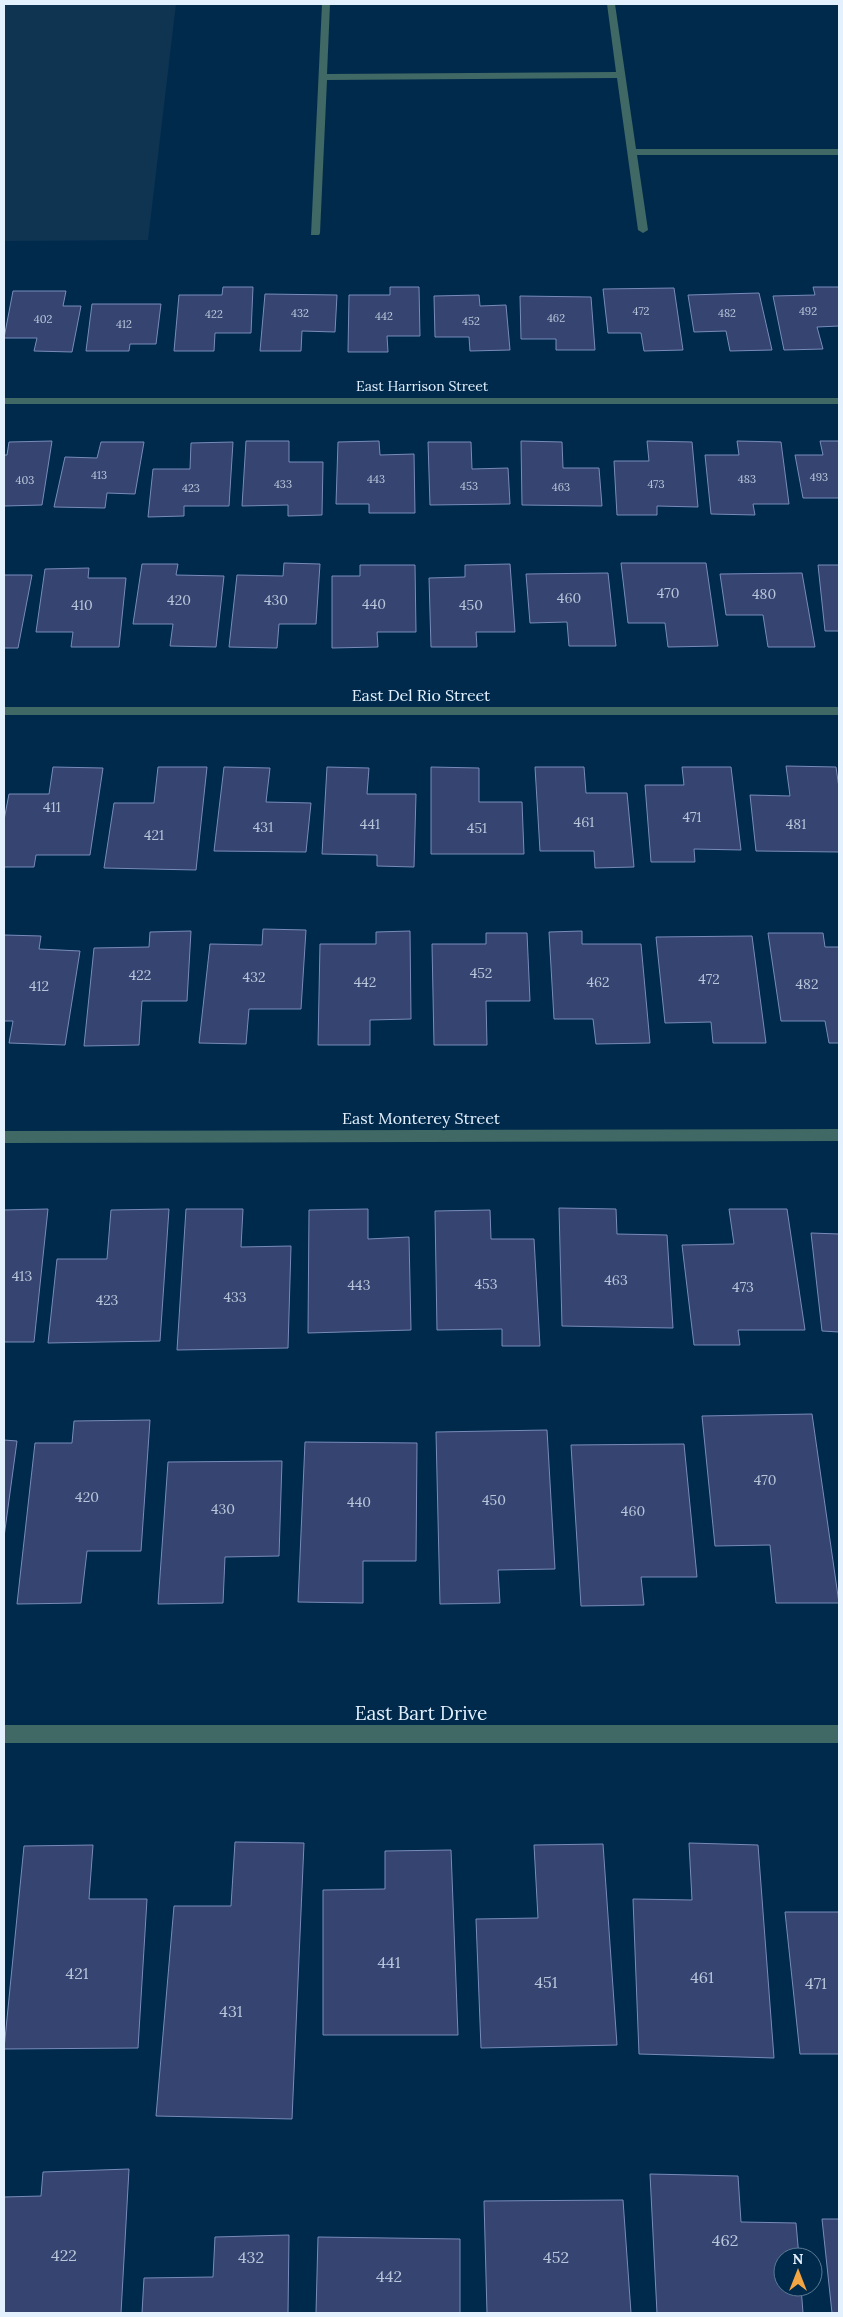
<svg xmlns="http://www.w3.org/2000/svg" width="843" height="2317" viewBox="0 0 843 2317" font-family="Lora,serif">
<style>
.built{fill:#0e3452}
.building{fill:#354470;stroke:#788bbb}
.lines{fill:none;stroke-linecap:round;stroke-linejoin:round}
.lane{fill:#406864;fill-rule:evenodd}
.street{fill:#406864;fill-rule:evenodd}
.labels{text-anchor:middle;dominant-baseline:central;stroke-width:4.5;stroke-linejoin:round;paint-order:stroke}
.far-number-label{font-size:11px;fill:#b8c5da}
.far-street-label{font-size:14px;fill:#e3f0fe;stroke:#002a4c}
.number-label{font-size:14px;fill:#b8c5da}
.street-label{font-size:16px;fill:#e3f0fe;stroke:#002a4c}
.near-number-label{font-size:16px;fill:#b8c5da}
.near-street-label{font-size:19px;fill:#e3f0fe;stroke:#002a4c}
</style>
<rect width="100%" height="100%" fill="#002a4c"/>
<!-- built -->
<path class="built" d="M4 4H176L148 240 4 241Z"/>
<!-- building -->
<path class="building" d="M223 287H253L251 333H215L214 351H174L179 295H222Z
M390 287H419L420 336H387L388 352H348L349 295H390Z
M813 287H839V326L817 327 823 349 784 350 773 296 815 295Z
M674 288 683 350 644 351 641 333H608L603 289Z
M13 291H66L63 306H81L72 352 34 351 37 338H4Z
M759 293 772 350 730 351 726 331 694 332 688 295Z
M265 294 337 295 335 332 302 331 301 351H260Z
M479 295 480 306 506 305 510 350 470 351 469 337H435L434 296Z
M520 296 591 297 595 350H556V339H521Z
M92 304H161L156 344H130L129 351H86Z
M52 441 42 505 4 506V455H7L9 442Z
M246 441H289V462H323L322 515 288 516V505L242 506Z
M379 441 380 455 414 454 415 513H369V504H336L338 442Z
M521 441 562 442 563 468H599L602 506 522 505Z
M647 441 692 442 698 507 657 506V515H617L614 461H649Z
M737 441 781 442 789 504H753L755 515 711 514 705 455H739Z
M820 441H839V498H803L795 455H823Z
M101 442H144L135 494 107 493 105 508 54 507 65 457 97 458Z
M233 442 229 506H184V516L148 517 153 469H190L191 443Z
M428 442H471L472 469 508 468 510 504 430 505Z
M284 563 320 564 316 624H279L277 648 229 647 237 575 283 576Z
M621 563H706L718 646 668 647 665 623H628Z
M142 564H178L176 575 224 576 216 647 170 646 173 624H133Z
M510 564 515 632H476L477 647H431L429 578 465 577V565Z
M360 565H415L416 632H377L378 647 332 648V576H360Z
M818 565H839V631H825Z
M89 568 88 578H126L119 647H71L73 632H36L45 569Z
M608 573 616 646H569L567 622 530 623 526 574Z
M802 573 815 647H768L763 615H726L720 574Z
M4 575H32L18 648H4Z
M786 766 836 767 839 788V852L756 851 750 795 790 796Z
M53 767 103 768 90 855H36L34 867H4V820L9 794H49Z
M158 767H207L196 870 104 868 114 803H154Z
M224 767 270 768 266 802 311 803 306 852 214 851Z
M327 767 369 768 367 794H416L414 867 377 866V855L322 854Z
M431 767 479 768V802H522L524 854H431Z
M535 767H584L586 793H627L634 867 595 868 594 851H540Z
M682 767H731L741 850 694 849 695 862H651L645 785H684Z
M263 929 306 930 301 1009H249L246 1044 199 1043 210 944 262 945Z
M191 931 187 1001H142L139 1045 84 1046 94 948 149 947 150 932Z
M410 931 411 1019 370 1020V1045H318L320 944H376V932Z
M582 931V944H641L650 1043 596 1044 593 1019H554L549 932Z
M486 933H527L530 1001H486L487 1045H434L432 944H486Z
M768 933H823L825 947H839V1043H829L825 1021H781Z
M4 935 41 936 39 949 80 951 65 1045 9 1043 13 1021H4Z
M752 936 766 1043H713L711 1022 665 1023 656 937Z
M559 1208 616 1209 617 1234 667 1235 673 1328 562 1326Z
M48 1209 34 1342H4V1210Z
M169 1209 160 1341 48 1343 57 1259H107L111 1210Z
M186 1209H243L241 1247 291 1246 288 1348 177 1350Z
M368 1209V1239L409 1237 411 1330 308 1333 309 1210Z
M729 1209H787L805 1330H738L740 1345H694L682 1245 734 1244Z
M490 1210 491 1239H534L540 1346H502V1329L437 1330 435 1211Z
M811 1233 839 1234V1332L822 1331Z
M812 1414 839 1603H776L770 1545 715 1546 702 1416Z
M150 1420 141 1551H87L81 1603 17 1604 35 1443H72L74 1421Z
M547 1430 555 1569 498 1570 500 1603 440 1604 436 1432Z
M4 1440 17 1441 4 1537Z
M305 1442 417 1443 416 1561H363V1603L298 1602Z
M684 1444 697 1577H641L644 1605 581 1606 571 1445Z
M282 1461 279 1556 225 1557 223 1603 158 1604 168 1462Z
M235 1842 304 1843 292 2119 156 2116 174 1906H231Z
M689 1843 758 1845 774 2058 639 2054 633 1899 692 1900Z
M603 1844 617 2045 481 2048 476 1919 538 1918 534 1845Z
M93 1845 89 1899H147L138 2048 4 2049 24 1846Z
M451 1850 458 2035H323V1890L385 1889V1851Z
M785 1912H839V2054H800Z
M129 2169 121 2313H4V2197L41 2196 43 2172Z
M650 2174 738 2176 741 2222 796 2223 799 2257H783V2287H801L803 2313H657Z
M623 2200 631 2313H487L484 2201Z
M822 2219H839V2313H832Z
M289 2235 288 2313H142L144 2278 213 2277 215 2237Z
M318 2237 460 2239V2313H316Z"/>
<g class="lines">
<!-- lane -->
<path class="lane" d="M322 4H330L327 74 616 72 607 4H615L636 149H839V155H637L648 230 643 233 638 230 617 78 327 80 320 233 319 235H311Z"/>
<!-- street -->
<path class="street" d="M4 398H839V404H4Z
M4 707H839V715H4Z
M839 1129V1141L4 1143V1131Z
M4 1725H839V1743H4Z"/>
</g>
<g class="labels">
<!-- far-number labels -->
<g class="far-number-label">
<text x="641" y="311">472</text>
<text x="808" y="311">492</text>
<text x="300" y="313">432</text>
<text x="727" y="313">482</text>
<text x="214" y="314">422</text>
<text x="384" y="316">442</text>
<text x="556" y="318">462</text>
<text x="43" y="319">402</text>
<text x="471" y="321">452</text>
<text x="124" y="324">412</text>
<text x="99" y="475">413</text>
<text x="819" y="477">493</text>
<text x="376" y="479">443</text>
<text x="747" y="479">483</text>
<text x="25" y="480">403</text>
<text x="283" y="484">433</text>
<text x="656" y="484">473</text>
<text x="469" y="486">453</text>
<text x="561" y="487">463</text>
<text x="191" y="488">423</text>
</g>
<!-- far-street labels -->
<g class="far-street-label">
<text x="422" y="386">East Harrison Street</text>
</g>
<!-- number labels -->
<g class="number-label">
<text x="668" y="593">470</text>
<text x="764" y="594">480</text>
<text x="569" y="598">460</text>
<text x="179" y="600">420</text>
<text x="276" y="600">430</text>
<text x="374" y="604">440</text>
<text x="82" y="605">410</text>
<text x="471" y="605">450</text>
<text x="52" y="807">411</text>
<text x="692" y="817">471</text>
<text x="584" y="822">461</text>
<text x="370" y="824">441</text>
<text x="796" y="824">481</text>
<text x="263" y="827">431</text>
<text x="477" y="828">451</text>
<text x="154" y="835">421</text>
<text x="481" y="973">452</text>
<text x="140" y="975">422</text>
<text x="254" y="977">432</text>
<text x="709" y="979">472</text>
<text x="365" y="982">442</text>
<text x="598" y="982">462</text>
<text x="807" y="984">482</text>
<text x="39" y="986">412</text>
<text x="22" y="1276">413</text>
<text x="616" y="1280">463</text>
<text x="486" y="1284">453</text>
<text x="359" y="1285">443</text>
<text x="743" y="1287">473</text>
<text x="235" y="1297">433</text>
<text x="107" y="1300">423</text>
<text x="765" y="1480">470</text>
<text x="87" y="1497">420</text>
<text x="494" y="1500">450</text>
<text x="359" y="1502">440</text>
<text x="223" y="1509">430</text>
<text x="633" y="1511">460</text>
</g>
<!-- street labels -->
<g class="street-label">
<text x="421" y="695">East Del Rio Street</text>
<text x="421" y="1118">East Monterey Street</text>
</g>
<!-- near-number labels -->
<g class="near-number-label">
<text x="389" y="1962">441</text>
<text x="77" y="1973">421</text>
<text x="702" y="1977">461</text>
<text x="546" y="1982">451</text>
<text x="816" y="1983">471</text>
<text x="231" y="2011">431</text>
<text x="725" y="2240">462</text>
<text x="64" y="2255">422</text>
<text x="251" y="2257">432</text>
<text x="556" y="2257">452</text>
<text x="389" y="2276">442</text>
</g>
<!-- near-street labels -->
<g class="near-street-label">
<text x="421" y="1713">East Bart Drive</text>
</g>
</g>
<!-- border -->
<rect width="843" height="2317" fill="none" stroke="#e3f0fe" stroke-width="10"/>
<!-- north arrow -->
<g transform="translate(798 2272)"><circle r="24" fill="#002a4c" stroke="#5b7993"/>
<path d="M0-4L9 19L0 12L-9 19Z" fill="#f3a443"/>
<text y="-8" font-size="14" font-weight="bold" text-anchor="middle" fill="#e3f0fe">N</text>
</g>
</svg>
